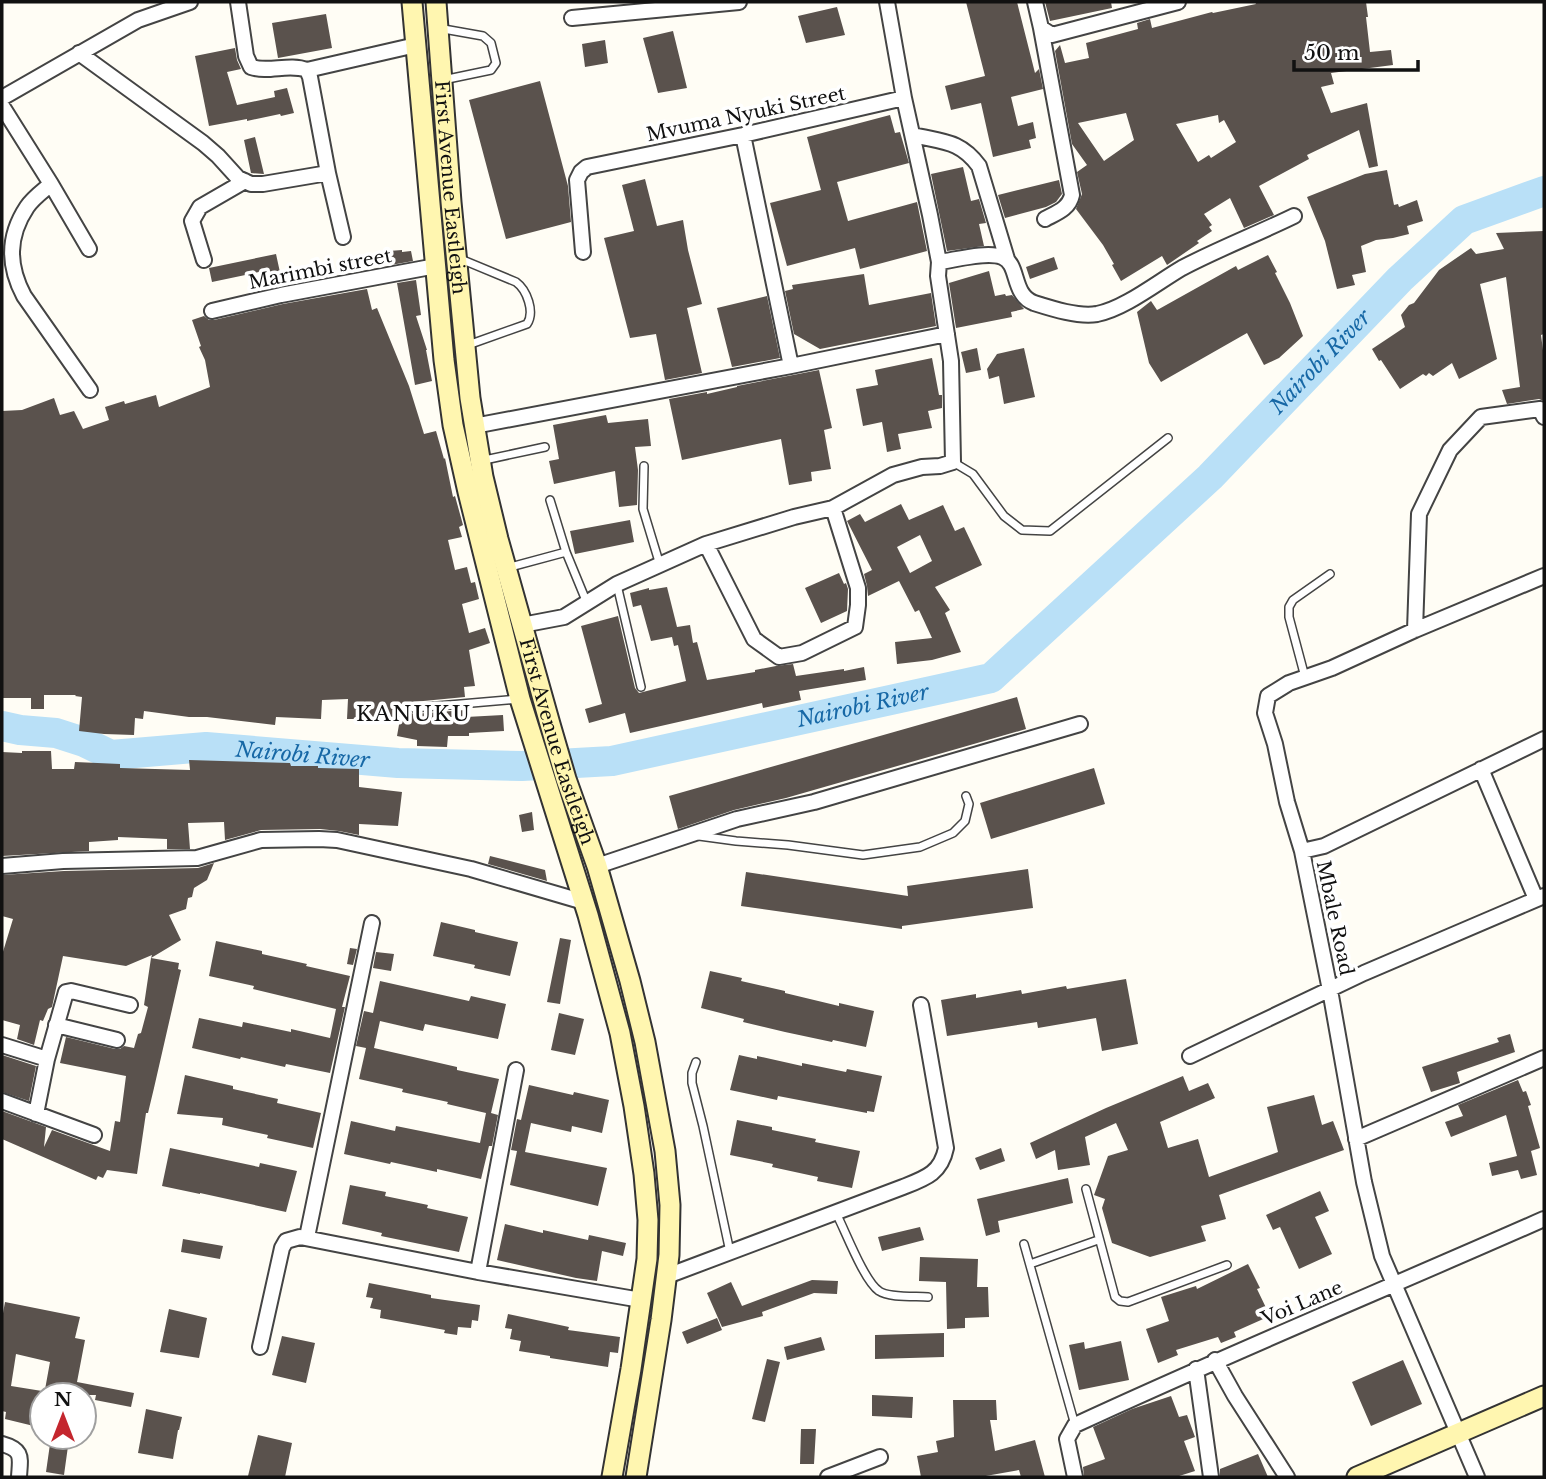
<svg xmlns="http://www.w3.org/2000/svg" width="1546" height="1479" viewBox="0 0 1546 1479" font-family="'Libre Baskerville',serif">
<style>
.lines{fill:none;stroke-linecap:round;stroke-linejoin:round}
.river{stroke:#b9e0f7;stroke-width:30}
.building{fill:#5a524d;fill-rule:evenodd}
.lane-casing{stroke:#444;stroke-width:10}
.street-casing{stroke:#444;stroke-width:18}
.secondary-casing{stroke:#333;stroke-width:23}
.lane{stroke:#fff;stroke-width:7}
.street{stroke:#fff;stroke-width:14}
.secondary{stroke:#fff6b0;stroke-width:19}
.labels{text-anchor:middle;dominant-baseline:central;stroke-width:7;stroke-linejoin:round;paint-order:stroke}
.street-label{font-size:19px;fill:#111;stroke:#fff}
.water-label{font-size:21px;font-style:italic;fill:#1768a6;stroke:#fff}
.neighbourhood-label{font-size:21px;letter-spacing:2px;fill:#111;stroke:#fff}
</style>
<rect width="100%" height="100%" fill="#fffdf5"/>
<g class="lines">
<!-- river -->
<path class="river" id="s1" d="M2 726 20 730 56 733 84 742 111 755 206 747 398 763 522 766 612 761 991 678 1210 477 1400 279 1464 220 1544 191"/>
</g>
<!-- building -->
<path class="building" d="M966 2H1017L1035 73 1039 69 1043 89 1011 97 1018 126 1033 122 1036 138 1029 140 1031 148 993 157 981 103 951 110 945 86 985 76Z
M1045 2H1111L1112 8 1050 21Z
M1255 2H1366L1368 17H1366L1370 52 1391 50 1393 65 1331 73 1334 84 1321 87 1331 113 1367 103 1378 166 1369 168 1359 130 1307 155 1309 159 1259 186 1274 215 1244 228 1230 198 1204 214 1212 225 1209 227 1212 231 1197 241 1199 243 1167 265 1162 256 1121 281 1112 265 1114 264 1103 245 1076 209 1082 194 1077 172 1087 165 1072 144 1055 51 1060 45 1065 63 1089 58 1086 43 1138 29 1137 23 1150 19 1152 28 1212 12 1213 13 1256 4ZM1126 113 1134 140 1104 161 1078 123ZM1218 115 1219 123 1224 120 1236 142 1211 158 1209 155 1198 162 1176 124Z
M837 7 845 35 806 43 798 16Z
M326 14 332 48 278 58 272 23Z
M673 31 687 88 658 93 643 38Z
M605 40 608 63 585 67 582 44Z
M235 48 237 60 241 69 227 72 237 105 275 97 274 91 287 88 294 113 281 116 280 114 247 121V119L209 126 195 56Z
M540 81 568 186 571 222 506 239 469 100Z
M890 115 895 133 900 132 909 163 837 182 848 221 917 202 927 251 860 269 855 248 787 266 770 203 821 190 807 137Z
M255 137 264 174 251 173 244 140Z
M963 167 971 201 979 199 986 223 979 224 984 246 947 251 931 174Z
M1387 170 1394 205 1398 204 1399 207 1417 200 1423 221 1407 226 1409 234 1393 238 1376 240 1361 246 1366 272 1352 275 1355 285 1337 289 1325 241 1307 197 1365 174Z
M645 179 657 226 683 220 688 250 702 304 687 308 702 373 665 380 656 334 630 338 604 238 634 231 622 185Z
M1059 180 1062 194 1056 202 1046 207 1005 218 998 195Z
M1544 231V334L1541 335 1544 358V401L1539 399 1507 404 1502 390 1520 387 1506 277 1480 284 1497 359 1459 379 1452 363 1433 376 1429 373 1426 376 1423 374 1400 389 1381 360 1379 361 1372 349 1405 327 1401 315 1409 305 1414 303 1439 270 1471 248 1476 254 1504 249 1496 233Z
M402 250V252L411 251 413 261 391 265 389 251Z
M276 254 281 277 283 276 285 285 268 288 264 271 212 282 209 268Z
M1268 255 1277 272 1275 273 1290 303 1303 336 1279 358 1264 365 1247 333 1161 382 1149 363 1137 312 1151 301 1157 310 1159 309 1236 266 1238 270Z
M1054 257 1058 269 1030 279 1026 267Z
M989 271 995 296 1005 294 1006 296 1012 295 1024 309 1011 312 1012 317 956 328 949 283Z
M864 274 869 305 931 293 936 326 820 349 794 334 785 291 793 289 792 285Z
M416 280 421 315 416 316 427 350H426L432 381 415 385 397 283Z
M367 289 372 310 377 308 409 386 424 434 436 431 444 459 445 458 453 497 455 496 463 525 459 527 462 537 448 540 455 570 467 567 471 583 475 582 479 599 462 604 469 633 485 628 490 643 469 650 475 686 464 687 465 697 413 702 409 705 408 709 409 712 414 714 465 710 466 717 503 715 504 731 469 733V736H448L447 747 417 746V740L397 736 400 719H347L348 699 322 700 321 719 276 717 275 725 207 717H189L144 711 143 719 135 718 134 735 104 734 79 731 82 697 75 696 76 695H44V709H31V698H2V411L22 410 54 398 60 415 74 411 83 429 109 420 105 407 124 401 125 404 156 395 159 407 210 387 205 360 199 347 201 346 192 320 204 316 209 320H214L283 304Z
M767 296 780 358 732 367 717 308Z
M977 348 981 370 966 373 961 352Z
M1024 348 1035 397 1004 404 999 376 989 379 987 369 997 354Z
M932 358 939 395H942V408L928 411 932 428 898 434 901 449 887 452 882 422 863 426 856 389 878 385 875 370Z
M819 370 832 428 824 430 831 469 811 472 812 481 789 485 781 439 682 460 669 399 707 392V394L737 387V386Z
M606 415 608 423 648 419 651 446 635 447 638 470 637 505 619 507 615 471 554 484 549 461 559 459 553 425Z
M901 504 909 520 943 505 955 531 964 527 982 565 935 587 950 610 945 613 961 652 932 660 897 664 895 642 932 638 919 610 915 612 899 581 868 596 867 586 864 574 872 570 847 521 860 514 865 522ZM920 535 932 561 910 573 897 547Z
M630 520 634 542 575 554 570 531Z
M839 573 844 584 846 583 848 589 847 611 821 623 805 588Z
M667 587 677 627 690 625 693 643 697 642 707 680 755 672V670L776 666 793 664 796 676 844 669V671L864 667 866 680 799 691 801 700 763 708 762 703 630 733 625 713 589 723 585 709 602 704 581 626 618 616 635 688 639 693 686 681 678 645 674 646 672 637 651 641 641 605 633 607 630 593 649 588V590Z
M1017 697 1026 729 786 798 734 810 678 829 669 796Z
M22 751H51L52 769H74L75 762 120 764V768L190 770 189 760 290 763 291 766H318V768L359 769V787L402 792 398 826 359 824V835L339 831 320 829 261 830 225 840 224 822 188 823 190 849H167V839L118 837V840L89 842V851L2 856V752L22 753Z
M1094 768 1105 804 991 839 980 803Z
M532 812 534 830 522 832 519 815Z
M490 856 545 870 547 881 488 864Z
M214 863 207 880 194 888 192 897 188 898 186 909 169 915 181 940 151 958 152 955 126 966 63 956 52 1007 48 1009 43 1021 40 1020 34 1045 17 1039 20 1025 2 1020V955L13 919 2 916V875L64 871 198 868Z
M1028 869 1033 908 902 926V929L741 906 746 872 908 896 907 886Z
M441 922 475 930V932L518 942 510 976 474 968 475 965 433 956Z
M560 938 571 940 560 1004 547 1002Z
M216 941 262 951V954L307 964 306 966 350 976 342 1007H345L330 1073 286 1064 285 1067 241 1057 240 1059 192 1048 199 1018 242 1027 243 1022 291 1032V1029L330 1038 336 1009 253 989 254 986 209 976Z
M350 948 357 949 353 965 347 964Z
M376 952 394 954 391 971 373 968Z
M151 958 179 963 178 969 181 970 154 1088 148 1113H146L137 1174 107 1170 103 1178 98 1176 96 1180 2 1139V1111L46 1127 44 1147 52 1130 110 1151 115 1121 120 1122 126 1076 60 1063 66 1037 115 1049H120L124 1046 134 1048 138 1034 141 1033 148 1007 144 1005Z
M710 971 742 978 741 981 785 991V993L839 1006V1003L874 1011 866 1047 833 1040 832 1042 785 1032 743 1022 744 1019 701 1008Z
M1126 979 1138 1044 1102 1051 1096 1018 1038 1028 1037 1022 947 1036 941 1000 976 994V998L1021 990 1022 994 1066 986 1067 989Z
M380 981 469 1001 471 996 506 1004 498 1039 425 1024 423 1031 380 1021 374 1048 457 1067V1070L499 1079 491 1113 498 1115 492 1146H489L481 1179 437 1169V1172L391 1162 390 1164 344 1154 351 1121 395 1131 396 1126 480 1143 486 1113 447 1104 448 1102 402 1092 403 1089 359 1079 366 1048 356 1046 364 1011 373 1013Z
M559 1013 584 1019 575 1055 551 1050Z
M1510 1034 1515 1052 1457 1072 1460 1083 1431 1092 1422 1067 1499 1042 1497 1038Z
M2 1055 36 1066 29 1101 2 1092Z
M739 1055 757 1059V1056L802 1066V1063L846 1072 847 1069 882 1076 874 1112 867 1111V1113L778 1096 777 1100 730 1090Z
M185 1075 233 1086V1089L278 1099 277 1103 321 1113 313 1148 267 1138 268 1135 222 1125 223 1118 177 1114Z
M1183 1076 1189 1091 1208 1083 1215 1098 1160 1122 1168 1148 1198 1139 1209 1177 1278 1152 1267 1107 1314 1095 1322 1125 1333 1121 1344 1150 1219 1195 1226 1219 1201 1226 1206 1241 1150 1257 1112 1243 1102 1208 1105 1199 1094 1195 1108 1156 1128 1150 1116 1123 1085 1137 1090 1165 1058 1170 1055 1150 1036 1159 1030 1143 1106 1108Z
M1518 1080 1523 1092 1526 1091 1531 1105 1528 1106 1540 1148 1531 1151 1537 1175 1521 1179 1518 1170 1492 1176 1489 1163 1517 1156 1506 1115 1451 1137 1445 1122 1463 1116 1458 1105Z
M529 1085 573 1095 574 1092 609 1100 602 1133 572 1126 571 1132 531 1123 525 1152 607 1168 598 1206 510 1185 517 1151 511 1150 517 1119 521 1120Z
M737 1120 772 1127V1130L816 1139 815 1142 860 1151 852 1188 817 1181 818 1177 772 1167 773 1164 730 1155Z
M170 1148 259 1167 260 1163 297 1171 286 1212 200 1193V1194L162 1186Z
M1001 1148 1005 1161 980 1170 975 1158Z
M1068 1178 1073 1203 998 1221 1000 1232 986 1236 977 1199Z
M350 1185 386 1192 385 1196 428 1205 427 1208 468 1217 459 1252 381 1236 382 1233 342 1224Z
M1320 1191 1329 1211 1315 1217 1332 1254 1299 1269 1280 1227 1273 1230 1266 1215Z
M505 1224 543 1233V1230L588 1240 589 1235 626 1243 623 1256 602 1251 597 1281 576 1278 497 1260Z
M920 1227 924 1240 882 1251 878 1237Z
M183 1239 223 1246 220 1259 181 1252Z
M920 1257 978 1259 977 1287H988L989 1317 965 1318V1328L947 1329 946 1282 919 1281Z
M1248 1264 1260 1288 1257 1289 1270 1316 1234 1332 1236 1337 1221 1343 1218 1337 1176 1350 1178 1355 1158 1363 1146 1329 1169 1321 1161 1297 1196 1286 1197 1289Z
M812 1280 838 1281 837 1294 814 1293 762 1312 763 1316 722 1327 707 1293 731 1282 742 1306Z
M369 1283 431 1295V1298L480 1305 478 1321 472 1320 471 1328 458 1327 457 1335 444 1333 445 1330 380 1318 381 1310 370 1308 373 1298 366 1297Z
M5 1302 80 1317 75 1338 85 1340 77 1382 134 1393 131 1407 95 1400 96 1395H44L50 1362 16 1354 11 1386 42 1391V1428L5 1419 6 1412 2 1411V1319Z
M169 1309 207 1318 199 1358 160 1352Z
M508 1314 569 1327 568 1330 620 1337 618 1353 610 1352 608 1367 550 1358V1356L519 1351 521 1341 510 1339 512 1329 505 1328Z
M717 1318 722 1330 687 1344 682 1332Z
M944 1333V1357L875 1359V1335Z
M282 1336 315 1343 306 1383 272 1375Z
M821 1337 825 1350 787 1360 784 1347Z
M1121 1341 1129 1380 1079 1390 1069 1345 1084 1342 1085 1349Z
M767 1359 780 1362 765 1422 752 1419Z
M1403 1360 1422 1404 1371 1426 1352 1382Z
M872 1395 913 1397 912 1418 872 1416Z
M1171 1396 1179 1417 1187 1415 1195 1437 1184 1441 1195 1471 1176 1477H1084L1083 1467 1105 1459 1093 1427 1132 1409Z
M953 1400H996L997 1420H990L995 1451 1035 1440 1045 1477H1021L1019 1470 980 1477H921L917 1456 938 1452 936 1441 954 1437Z
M146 1409 182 1417 179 1430H178L173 1459 138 1453Z
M801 1429H816L814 1464H800Z
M258 1435 292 1443 285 1477H256L248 1476Z
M51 1437 69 1439 64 1475 46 1472Z
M1258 1454 1268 1477H1220V1469Z"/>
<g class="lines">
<defs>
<path id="lane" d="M438 28 483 36 491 43 496 63 491 70 443 80
M458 258 516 282C527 290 535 312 527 324L468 345
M480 461 545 447
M953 462 973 474 1004 516 1022 530 1050 531 1168 438
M644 466 643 509 660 565
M550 500 566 552 587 603
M507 568 566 552
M617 585 641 687
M1305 677 1289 617V607L1293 600 1330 574
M414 708 518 699
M699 836 736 841 788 845 863 855 920 847 953 833 965 821 969 804 966 796
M696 1062 692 1073V1083L703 1126 730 1252
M1086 1189 1115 1297 1120 1301 1128 1302 1227 1265
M836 1213C845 1230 864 1281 879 1291 889 1298 916 1296 928 1297
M1024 1244 1075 1425
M1030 1264 1098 1240"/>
<path id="street" d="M238 2 246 56 251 67C269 73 289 63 307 70L310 77 328 173
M1035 2 1041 28 1052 35 1178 2
M572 18 739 2
M1041 28 1072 195C1069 209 1056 213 1045 219
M79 53 203 143 218 156 238 178 251 184H263L328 173 343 237
M307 70 416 45
M2 98 138 20 190 2
M2 106 51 184 89 249
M743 135 791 366
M913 135C942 142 960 140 979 166L1007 259
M51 184C43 191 33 198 27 207 7 237 8 266 24 296L90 390
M583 252 577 180 581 172 587 167 743 135 904 98 887 2
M204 260 192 221 200 207 245 181
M939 262C955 260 987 251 1002 257 1020 264 1011 294 1034 303 1053 309 1078 317 1097 314 1124 309 1158 282 1182 268 1218 249 1257 234 1294 216
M212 311 281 295 436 266
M474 426 791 366 947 334
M706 544 754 639 779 657 802 653 855 627 858 605V588L833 508
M522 625 564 617 617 584 706 544 794 517 833 508 893 475 922 467 940 466 953 462 951 361 938 276 939 262 930 215 904 98
M1415 630 1419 514 1450 450 1481 417 1540 409 1544 417
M1481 769 1536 899
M1302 851 1324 846 1544 739
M2 866 63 861 197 858 261 840 319 839 337 840 471 869 584 902
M597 866 737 819 814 802 1080 724
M56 1025 117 1040
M2 1045 47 1059
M1190 1056 1364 973 1544 896
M2 1101 94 1135
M36 1114 47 1059 66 992 71 991 130 1005
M1356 1139 1544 1058
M307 1237 372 923
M478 1272 516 1070
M667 1276 903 1187C926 1178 941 1173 946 1148L921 1005
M260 1347 282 1248 286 1241 300 1237 478 1272 641 1300
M1215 1360 1235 1396 1287 1477
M1196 1369 1211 1477
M2 1444C24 1450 20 1458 19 1477
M828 1477 880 1457
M1075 1477 1067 1439 1075 1425C1230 1353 1388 1288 1544 1219
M1477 1477 1382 1256 1364 1182 1330 990 1302 851 1287 802 1275 744 1265 713 1268 696 1289 683 1332 668 1415 630 1544 576"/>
<g id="secondary">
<path d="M412 2 444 360 453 425 468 492 520 699 588 915 620 1033 634 1106 644 1174 648 1220 647 1259 631 1369 612 1477"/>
<path id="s2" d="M436 2 451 202 470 398 483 477 498 539 550 724 566 779 597 866 630 981 645 1042 665 1151 670 1205 669 1255 661 1320 636 1477"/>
<path d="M1357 1477 1544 1396"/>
</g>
</defs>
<!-- lane casing -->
<use href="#lane" class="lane-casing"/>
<!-- street casing -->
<use href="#street" class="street-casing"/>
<!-- secondary casing -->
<use href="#secondary" class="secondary-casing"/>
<!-- lane -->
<use href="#lane" class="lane"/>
<!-- street -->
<use href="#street" class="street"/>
<!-- secondary -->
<use href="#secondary" class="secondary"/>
</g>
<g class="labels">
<!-- street labels -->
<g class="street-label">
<text transform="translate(746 114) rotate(-12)">Mvuma Nyuki Street</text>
<text stroke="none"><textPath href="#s2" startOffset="186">First Avenue Eastleigh</textPath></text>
<text transform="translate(320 269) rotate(-11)">Marimbi street</text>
<text stroke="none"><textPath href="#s2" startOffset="752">First Avenue Eastleigh</textPath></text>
<text transform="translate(1335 918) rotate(78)">Mbale Road</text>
<text transform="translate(1302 1303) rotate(-23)">Voi Lane</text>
</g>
<!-- water labels -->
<g class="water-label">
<text stroke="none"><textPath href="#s1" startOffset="1461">Nairobi River</textPath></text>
<text stroke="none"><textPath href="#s1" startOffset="873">Nairobi River</textPath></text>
<text stroke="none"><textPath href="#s1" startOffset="306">Nairobi River</textPath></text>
</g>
<!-- neighbourhood labels -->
<g class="neighbourhood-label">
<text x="414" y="714">KANUKU</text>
</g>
</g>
<!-- border -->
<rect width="1546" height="1479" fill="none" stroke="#111111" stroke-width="7"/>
<!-- north arrow -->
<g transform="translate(63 1416)"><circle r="33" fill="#ffffff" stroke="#a0a0a0" stroke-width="2"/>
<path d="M0-5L12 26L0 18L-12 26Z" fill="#c4262e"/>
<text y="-10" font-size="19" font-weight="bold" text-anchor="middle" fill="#111111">N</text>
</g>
<!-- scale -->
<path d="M1294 60v10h124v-10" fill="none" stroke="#111111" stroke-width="3.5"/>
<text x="1304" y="60" font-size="21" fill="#111111" stroke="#ffffff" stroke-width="5" paint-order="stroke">50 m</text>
</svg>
